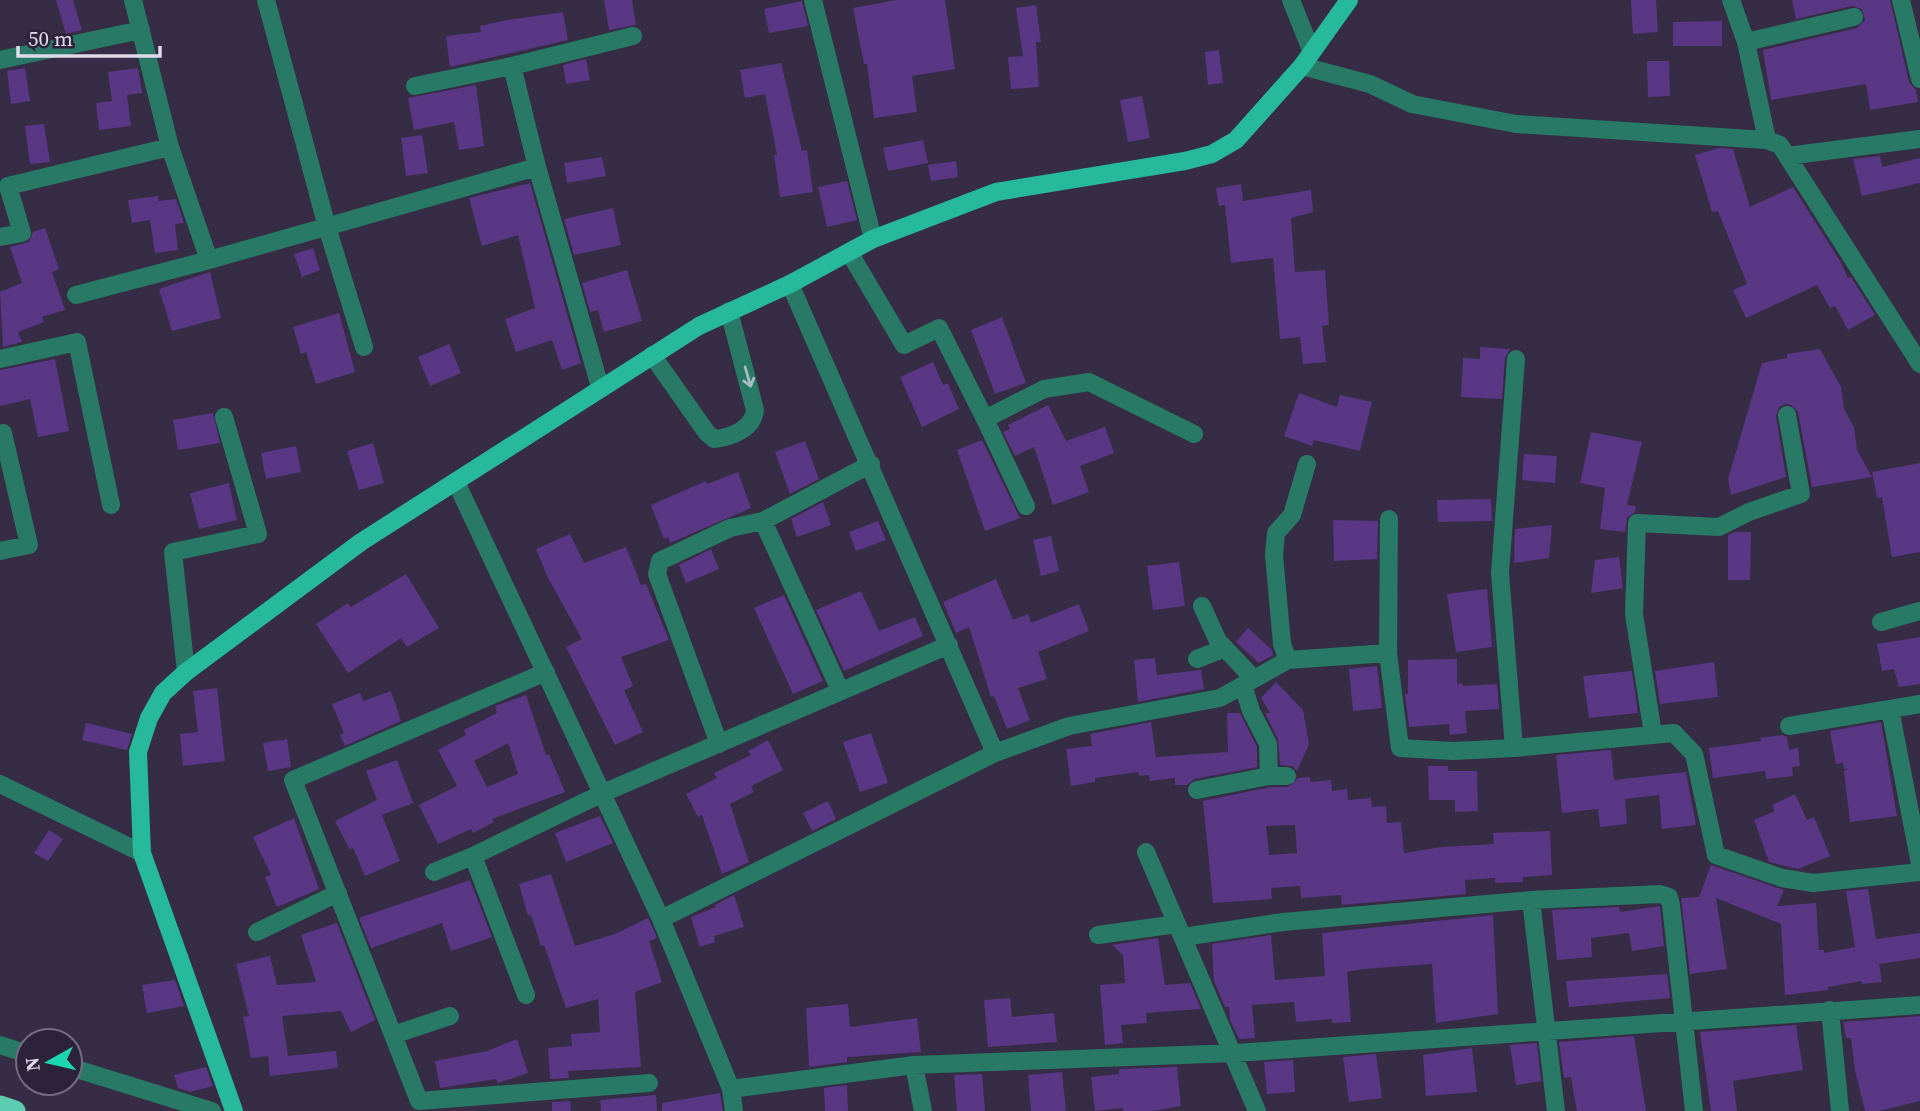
<svg xmlns="http://www.w3.org/2000/svg" width="1920" height="1111" viewBox="0 0 1920 1111" font-family="'Source Serif 4',serif">
<style>
.building{fill:#593784;fill-rule:evenodd}
.lines{fill:none;stroke-linecap:round;stroke-linejoin:round}
.minor{stroke:#287966;stroke-width:18}
.major{stroke:#26b99b;stroke-width:18}
.highway{stroke:#5dcdb1;stroke-width:21}
.oneway{stroke:#a9bdc2}
</style>
<rect width="100%" height="100%" fill="#362c45"/>
<!-- building -->
<path class="building" d="M56 0H73L82 30 66 34Z
M604 0H632L636 25 609 30Z
M896 0H945L955 69 912 76 917 112 874 118 867 64H864L853 8Z
M1631 0H1656L1658 32 1633 34Z
M1792 0H1890L1909 82 1916 90 1918 102 1870 110 1866 84 1771 100 1763 50 1857 28 1865 20 1862 9 1852 6 1796 19Z
M802 1 808 26 769 33 764 9Z
M1036 5 1041 42H1036L1039 87 1011 89 1008 57 1023 56 1016 8Z
M563 12 568 40 450 67 446 36 481 32 480 26 502 21Z
M1722 21V46H1673V22Z
M1219 50 1223 83 1208 85 1205 52Z
M586 59 590 80 566 84 563 65Z
M1647 61H1669L1670 96 1648 97Z
M781 63 802 151 807 150 813 192 780 197 774 155H777L765 94 745 98 740 70Z
M25 68 30 101 11 104 7 71Z
M138 68 142 93 127 95 131 126 99 130 96 103 112 101 108 72Z
M476 85 484 146 459 150 454 122 414 130 408 98Z
M1142 96 1150 138 1128 142 1120 100Z
M44 124 50 162 30 164 25 126Z
M422 135 428 173 406 176 401 138Z
M923 140 928 163 888 171 883 148Z
M1719 148 1733 149 1750 207 1793 187 1840 261 1848 278 1851 277 1875 315 1848 330 1835 306 1830 308 1817 285 1746 318 1733 290 1747 284 1718 211 1712 212 1695 155Z
M1880 156 1882 167 1920 158V183L1862 196 1853 159Z
M602 157 606 176 567 183 564 163Z
M956 161 958 177 931 181 928 165Z
M847 181 857 220 827 227 818 187Z
M530 183 581 363 562 370 552 340 516 352 505 319 535 308 518 235 482 246 469 198Z
M1241 184 1243 201 1311 190 1313 212 1291 218 1295 272 1325 270 1329 325 1322 326 1326 362 1303 364 1300 337 1280 339 1273 258 1231 263 1225 205 1219 206 1216 188Z
M158 196V201L176 199 184 223 175 224 178 250 155 253 150 220 132 223 128 200Z
M613 208 621 245 574 255 564 219Z
M45 228 59 269 52 272 65 310 42 317 44 322 18 332 22 342 3 347 0 292 22 283 10 247 29 242 33 232Z
M313 248 320 270 302 277 294 254Z
M627 270 642 321 604 332 598 310 590 312 582 283Z
M210 272 221 318 172 331 159 289Z
M339 313 355 372 316 384 306 352 301 354 293 327Z
M1002 317 1026 383 995 394 971 330Z
M449 344 461 373 430 386 418 357Z
M1480 347 1510 349 1505 358 1502 399 1461 397 1463 358 1480 359Z
M1820 349 1841 387 1844 409 1854 427 1857 450 1872 477 1812 487 1798 412 1791 405 1786 404 1779 407 1776 416 1786 477 1731 495 1728 479 1762 363 1787 358V354Z
M55 359 69 431 38 437 30 399 0 406V370Z
M933 362 943 385 948 383 959 409 922 427 900 377Z
M1299 393 1337 407 1340 395 1372 402 1360 451 1314 440 1312 446 1284 436Z
M1048 405 1066 441 1105 427 1114 453 1080 466 1089 492 1053 505 1034 447 1015 456 1003 432 1010 429 1008 425Z
M213 413 220 443 178 450 173 420Z
M1591 432 1642 442 1627 505 1636 506 1635 512 1627 518 1625 532 1600 529 1605 488 1580 483Z
M982 440 1020 518 985 531 957 450Z
M805 441 819 479 790 494 775 452Z
M373 443 384 483 359 490 347 451Z
M296 446 301 472 266 479 261 453Z
M1524 454 1557 456 1555 483 1522 480Z
M1920 463V552L1892 557 1882 497 1877 498 1872 472Z
M738 472 751 508 670 543 668 537 664 539 651 505 706 481 707 484Z
M229 483 237 520 199 529 190 493Z
M1491 499 1492 521 1438 522 1437 500Z
M823 502 831 525 797 537 791 519Z
M1333 520 1378 521 1377 559 1334 561Z
M878 521 886 540 856 551 849 532Z
M1552 525 1549 558 1514 563 1515 529Z
M1735 532H1751L1750 580H1728V535Z
M570 534 584 563 626 547 641 585 646 584 669 640 621 657 633 686 624 690 643 732 615 745 566 647 582 639 548 578 536 549Z
M1051 536 1059 571 1041 576 1033 540Z
M711 549 719 569 686 583 679 565Z
M1619 557 1623 588 1591 593 1595 560Z
M1179 562 1185 606 1153 610 1147 566Z
M406 574 439 628 407 647 401 638 348 673 316 624 348 603 351 607Z
M996 579 1013 620 1028 614 1031 623 1079 604 1089 631 1038 652 1047 679 1018 688 1030 720 1007 729 994 696 991 697 969 627 956 633 943 602Z
M1487 589 1492 647 1456 652 1447 594Z
M861 591 879 631 915 617 923 636 844 671 816 610Z
M784 595 823 681 793 694 754 608Z
M1248 628 1272 650 1273 655 1259 663 1236 642Z
M1920 637V684L1899 687 1894 669 1882 671 1877 644Z
M1155 658 1157 675 1201 670 1204 689 1138 702 1134 660Z
M1457 659V684L1462 683 1463 686 1497 684 1499 709 1465 711 1467 733 1450 735 1449 724 1409 727 1405 694H1408V660Z
M1714 662 1718 697 1660 704 1655 671Z
M1377 666 1382 708 1353 711 1349 669Z
M1632 671 1638 713 1589 718 1583 676Z
M1276 682 1303 710 1309 744 1297 771 1292 766 1280 765 1278 739 1265 713H1270L1261 698Z
M217 688 225 761 183 766 180 734 198 732 193 691Z
M391 691 401 721 345 746 340 735 344 733 332 704 360 693 363 701Z
M526 695 546 755 549 754 565 792 492 819 494 822 473 833 471 829 438 844 419 805 457 786 438 750 466 735 464 730 497 713 495 706ZM508 743 518 774 487 787 474 761Z
M1227 713H1240L1257 747V767L1195 779 1187 785H1175V778L1150 781 1149 775 1139 776 1138 772 1095 778V782L1071 786 1066 749 1092 746 1090 734 1151 722 1156 757 1228 752Z
M1881 722 1897 816 1850 822 1844 771 1849 768 1844 769 1843 763 1836 764 1830 731Z
M86 723 132 734 127 750 82 740Z
M871 733 888 783 860 792 843 742Z
M1782 735 1787 737 1789 750 1798 748 1800 766 1792 767 1793 776 1766 779 1765 771 1713 778 1709 748 1761 741 1760 738Z
M287 739 291 767 268 771 263 743Z
M768 740 783 770 751 786 754 792 730 804 749 862 722 874 702 815 698 817 686 794 717 778 714 773 751 755 748 751Z
M1611 750 1614 780 1686 772 1696 825 1662 829 1659 795 1625 799 1627 824 1600 827 1598 809 1562 813 1556 755Z
M397 760 413 803 382 815 400 861 365 876 353 848 350 850 335 821 377 800 366 771Z
M1428 766H1448V771H1477L1478 811 1455 812V800H1429Z
M1310 777V782L1331 780 1332 791 1347 789 1348 800 1371 798 1372 807 1386 806 1387 823 1401 822 1404 853 1442 847 1494 844 1493 833 1550 831 1552 875 1523 877V882L1495 883V878L1465 880 1466 894 1342 905 1341 895 1301 898 1300 886 1271 888 1272 899 1213 903 1203 801 1270 787H1288L1298 778ZM1295 825 1297 853 1269 855 1266 826Z
M1795 794 1807 820 1814 817 1830 856 1798 869 1769 862 1754 820 1775 811 1772 805Z
M828 801 836 819 812 831 803 813Z
M600 816 613 843 566 862 555 833Z
M294 818 319 889 277 907 265 877 271 875 253 837Z
M49 830 63 839 48 861 34 853Z
M1711 865 1784 890 1777 906 1816 903 1819 950H1824V953L1855 947 1846 891 1868 889 1876 939 1920 933V958L1879 964 1882 982 1862 984V981L1828 987V990L1785 995 1781 924 1716 898 1727 969 1690 974 1681 898 1699 897Z
M551 874 575 946 615 934 648 918 651 924 657 938 649 941 662 982 635 992 641 1067 568 1071 569 1078 550 1079 548 1048 572 1046 571 1034 600 1032 598 999 566 1008 544 945 541 946 531 915 528 916 519 884Z
M470 880 492 937 451 951 442 923 371 948 359 918Z
M734 895 744 927 714 936 715 942 700 947 691 917 716 907 715 905Z
M1660 906 1664 946 1632 951 1629 933 1591 938 1592 957 1557 960 1552 910 1619 907 1620 912Z
M1493 915 1498 1014 1436 1023 1432 964 1363 969 1347 972 1351 1022 1332 1023V1019L1296 1022 1294 1002 1252 1005 1255 1038 1239 1039 1230 1020 1229 1007H1225L1214 981 1212 944 1271 935 1275 980 1325 976 1322 933Z
M337 923 375 1020 351 1032 341 1011 282 1016 288 1056 336 1051 338 1068 270 1076 268 1056 251 1058 243 1017 249 1016 236 964 270 956 277 985 316 982 301 935Z
M1158 938 1165 985 1190 983 1201 1009 1146 1013 1147 1023 1121 1025 1123 1043 1105 1045 1100 985 1125 983 1123 955 1112 945Z
M1667 974 1670 998 1569 1007 1566 981Z
M175 980 184 1006 147 1013 142 985Z
M1010 998 1012 1017 1054 1013 1057 1042 988 1047 984 1000Z
M848 1004 850 1027 917 1018 921 1052 847 1057V1062L809 1067 806 1008Z
M1920 1016V1101L1879 1111H1865L1855 1071 1851 1038H1846L1843 1022Z
M1796 1025 1803 1070 1733 1081 1737 1111H1711L1700 1032Z
M1634 1036 1646 1111H1577L1571 1077 1564 1078 1559 1042Z
M517 1039 528 1073 498 1083 496 1079 440 1088 435 1061 487 1051Z
M1537 1043 1541 1081 1516 1085 1510 1045Z
M1472 1048 1477 1092 1426 1096 1423 1055Z
M1376 1054 1382 1098 1349 1102 1343 1057Z
M1293 1060 1295 1092 1267 1094 1264 1062Z
M206 1067 213 1086 190 1092 178 1088 174 1075Z
M1177 1067 1181 1106 1152 1111H1123V1108L1095 1111 1091 1077 1119 1074V1069Z
M1062 1072 1066 1111H1031L1028 1075Z
M982 1074 985 1111H957L954 1075Z
M847 1085 848 1111H825L824 1088Z
M720 1093 723 1111H662V1103Z
M656 1095 657 1111H601L600 1100Z
M570 1101 571 1111H552V1102Z"/>
<g class="lines">
<!-- minor -->
<path class="minor" d="M133 0 170 147
M266 0 327 227 364 347
M813 0 873 239
M1291 0 1311 50
M1731 0 1746 42 1767 140
M1901 0 1920 79
M1746 42 1854 17
M0 60 141 30
M512 66 633 36
M1302 66 1370 84 1412 104 1516 124 1767 140 1780 145 1920 364
M415 86 512 66 537 167
M1787 156 1920 139
M0 237 22 233 8 186 170 147 209 260 537 167 600 387
M849 252 904 345 939 328 985 419 1044 389 1089 382 1194 434
M76 295 209 260
M652 355 707 433 714 439C732 437 753 429 755 410L729 311
M0 359 77 342 111 505
M1516 359 1500 573 1514 748 1674 733 1694 754 1716 855 1782 878 1813 883 1920 872
M985 419 1026 506
M456 482 661 919 731 1089
M763 521 840 690
M0 551 29 545 3 433
M1202 606 1218 641 1254 679
M1881 622 1920 611
M1388 653 1389 519
M1197 659 1225 648
M1288 660 1282 644 1274 555 1276 533 1292 515 1307 464
M186 672 173 552 258 534 224 417
M546 672 293 780 419 1101 649 1083
M1243 685 1251 711 1268 744 1269 776H1287
M1890 709 1920 864
M1789 726 1920 704
M1653 734 1634 614 1637 523 1719 527 1749 512 1801 494 1787 415
M719 744 657 574 660 561 730 528 763 521 871 464
M995 753 1069 726 1220 698 1288 660 1388 653 1400 748 1453 751 1514 748
M0 784 142 853
M1197 790 1269 776
M1146 852 1257 1111
M434 872 473 856
M1531 900 1556 1111
M661 919 995 753 790 284
M257 932 338 893
M1098 935 1177 924
M1183 937 1283 922 1531 900 1660 894 1669 897 1671 905 1694 1111
M526 995 473 856 603 793 949 645
M1830 1010 1840 1111
M393 1035 450 1016
M0 1045 28 1054
M914 1065 923 1111
M70 1067 212 1111
M734 1111 731 1089 914 1065 1235 1053 1920 1005"/>
<!-- major -->
<path class="major" d="M234 1111 142 853 138 752 149 718 163 693 186 672 361 542 699 326 790 284 873 239 996 192 1185 161 1212 154 1236 140 1302 66 1349 0"/>
<!-- highway -->
<path class="highway" d="M0 1106 15 1111"/>
</g>
<!-- one-way arrows -->
<defs><path id="oneway-shaft" d="M-6 0H5M1.5-3L5.5 0L1.5 3" fill="none" stroke-width="1.6" stroke-linecap="round" stroke-linejoin="round" transform="scale(1.75)"/></defs>
<use class="oneway" href="#oneway-shaft" transform="translate(748 377) rotate(74)"/>
<!-- north arrow -->
<g transform="translate(49 1062) rotate(262)"><circle r="33" fill="#2c223b" stroke="#746c81" stroke-width="2"/>
<path d="M0-5L12 26L0 18L-12 26Z" fill="#1cd5b1"/>
<text y="-10" font-size="19" font-weight="bold" text-anchor="middle" fill="#e0daea">N</text>
</g>
<!-- scale -->
<path d="M18 46v10h142v-10" fill="none" stroke="#e0daea" stroke-width="3.5"/>
<text x="28" y="46" font-size="21" fill="#e0daea" stroke="#2c223b" stroke-width="5" paint-order="stroke">50 m</text>
</svg>
